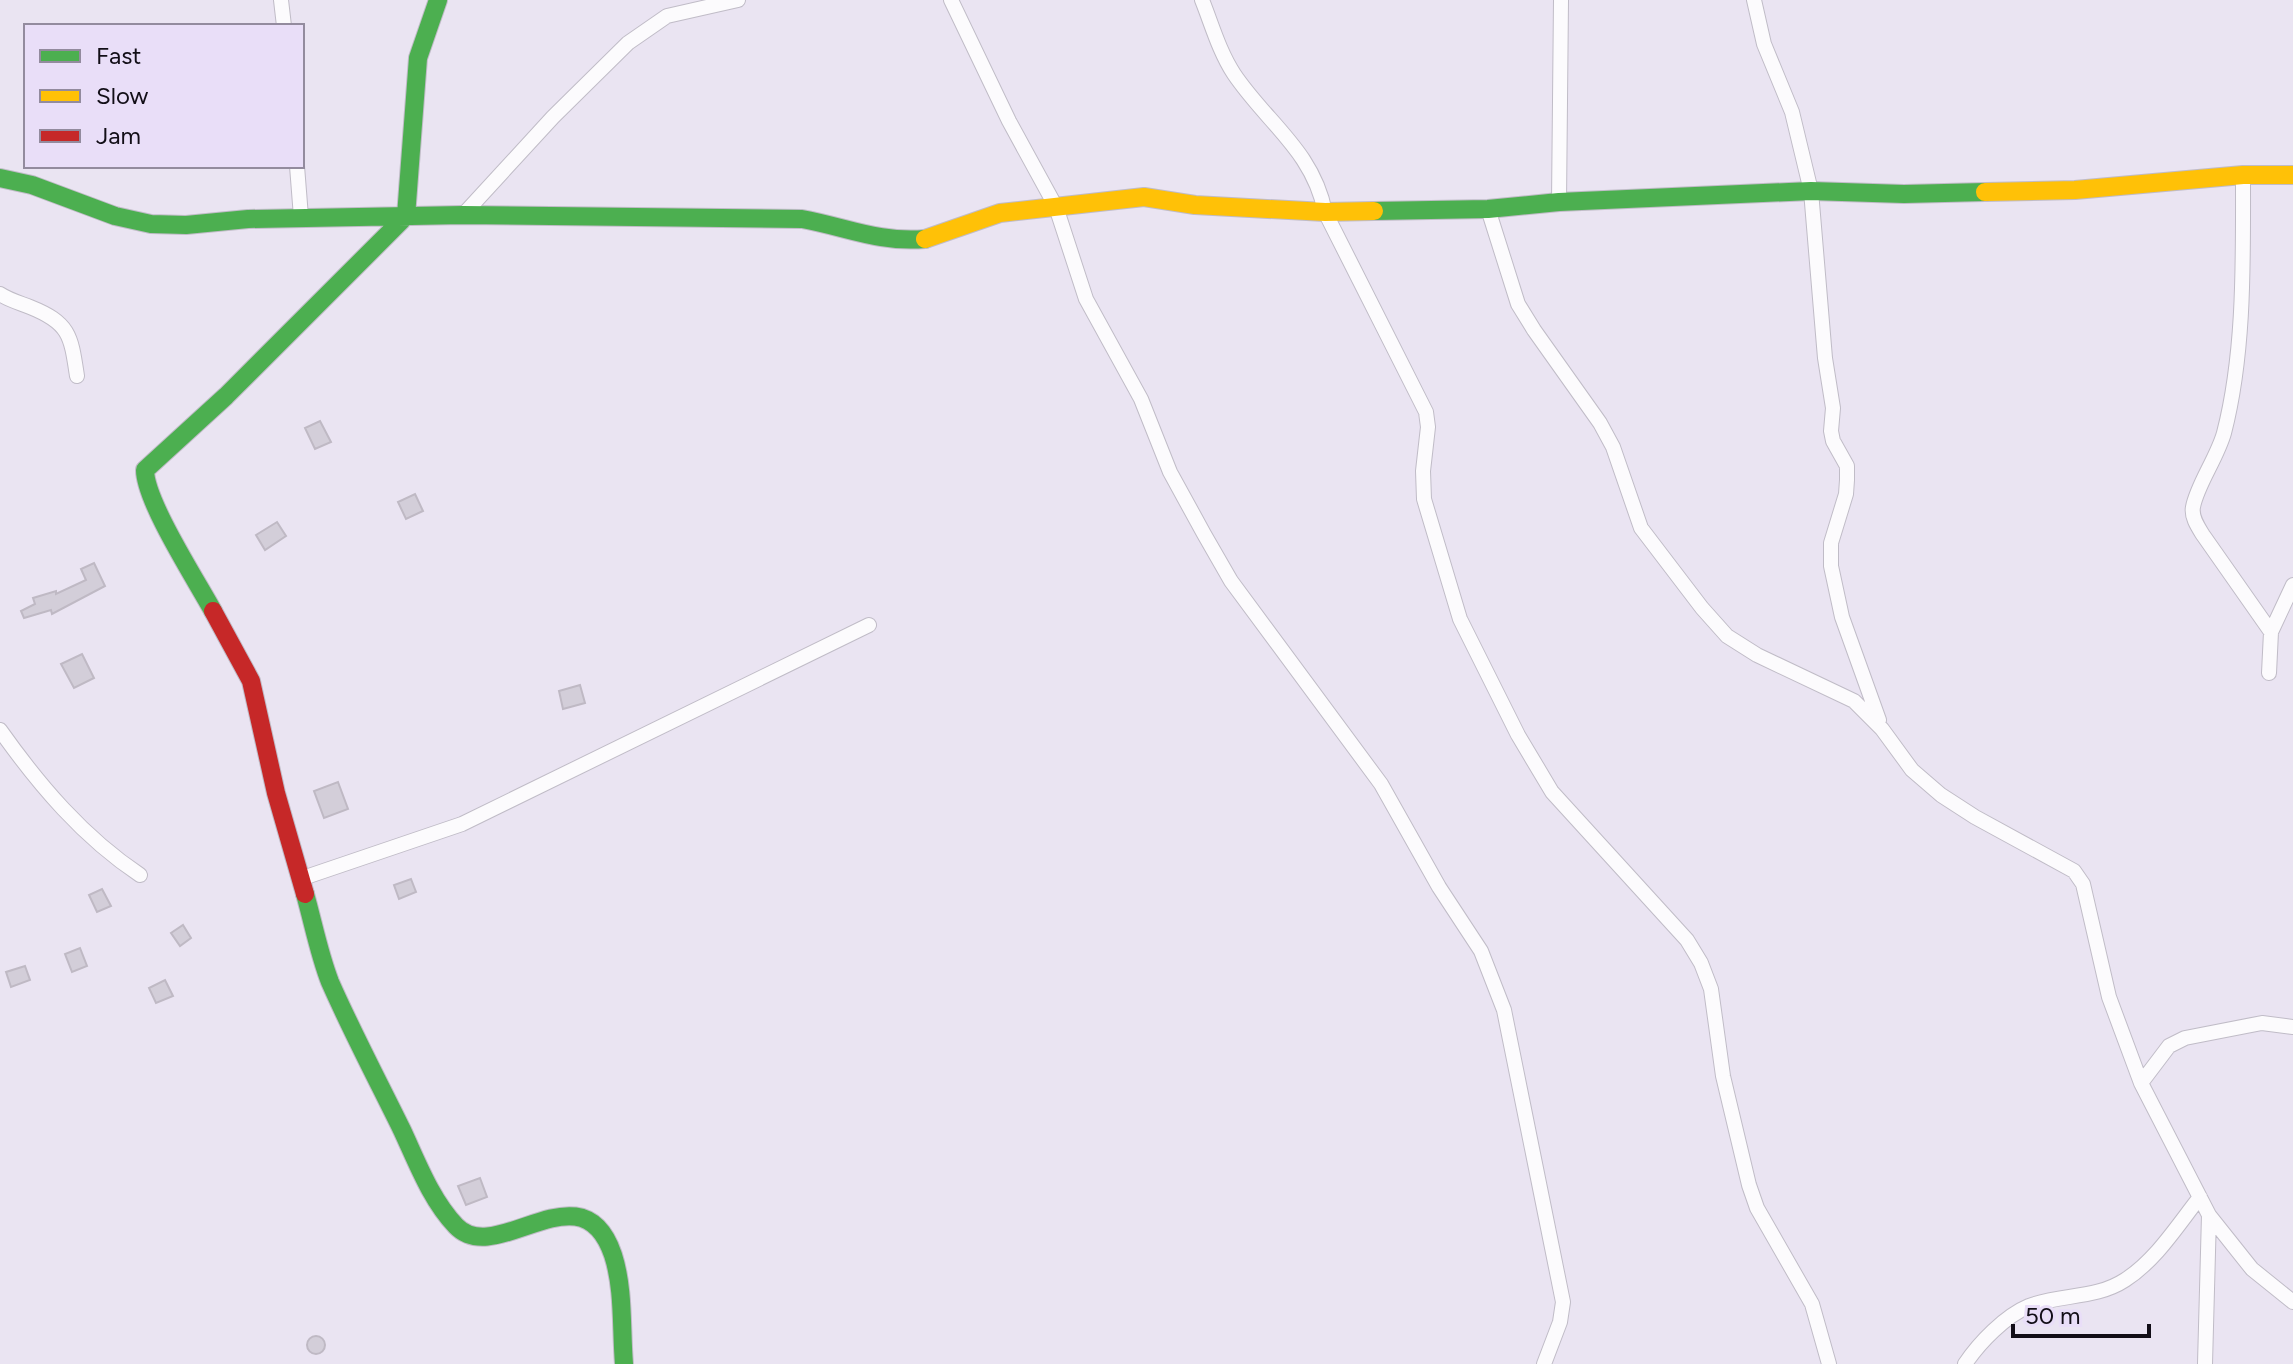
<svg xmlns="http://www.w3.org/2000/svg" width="2293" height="1364" viewBox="0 0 2293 1364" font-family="Figtree,sans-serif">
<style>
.building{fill:#d3ced9;stroke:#bfb9c4;stroke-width:2}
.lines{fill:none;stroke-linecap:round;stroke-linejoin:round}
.street-casing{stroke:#c0bcc7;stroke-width:16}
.fast-casing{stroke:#c0bcc7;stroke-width:20}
.slow-casing{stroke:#c0bcc7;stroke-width:20}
.jam-casing{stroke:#c0bcc7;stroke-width:20}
.street{stroke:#fcfbfd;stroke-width:14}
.fast{stroke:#4caf50;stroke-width:18}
.slow{stroke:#ffc107;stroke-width:18}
.jam{stroke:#c62828;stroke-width:18}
</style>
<rect width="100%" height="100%" fill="#eae4f2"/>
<!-- building -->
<path class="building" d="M320 421 331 442 315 449 305 428Z
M415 494 423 511 406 519 398 502Z
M277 522 286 536 265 550 256 535Z
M94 563 105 586 52 614 51 610 24 618 21 611 35 604 33 598 56 591V594L86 580 81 569Z
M82 654 94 678 74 688 61 664Z
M580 685 585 703 563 709 559 691Z
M338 782 348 809 324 818 314 791Z
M411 879 416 892 399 899 394 885Z
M102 889 111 906 97 912 89 895Z
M183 925 191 938 180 946 171 933Z
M80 948 87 966 72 972 65 954Z
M25 966 30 980 11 987 6 972Z
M165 980 173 996 156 1003 149 988Z
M480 1178 487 1197 466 1205 458 1186Z
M307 1345a9 9 0 1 1 18 0a9 9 0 1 1-18 0Z"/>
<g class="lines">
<defs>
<path id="street" d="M281 0 284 26
M951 0 1009 121 1056 207 1086 299 1141 399 1170 472 1204 534 1231 581 1381 784 1439 887 1481 951 1504 1010 1563 1302 1560 1322 1544 1364
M1202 0C1212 25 1219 51 1234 74 1267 123 1313 151 1325 212L1426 412 1428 427 1423 471 1424 499 1460 619 1518 735 1552 792 1687 940 1701 963 1711 989 1723 1076 1749 1185 1757 1208 1812 1304 1829 1364
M1754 0 1764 44 1792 112 1811 191 1825 358 1833 408 1831 431 1833 441 1847 466V480L1846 494 1831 543V566L1842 617 1879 720
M297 166 301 217
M2243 175C2243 259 2245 352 2224 433 2217 458 2197 485 2193 507 2191 517 2198 527 2203 535L2271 632
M1559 202 1561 0
M1488 209 1518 304 1534 330 1600 423 1613 447 1641 528 1702 608 1727 636 1757 655 1854 701 1882 729 1912 770 1941 795 1975 817 2074 871 2083 884 2109 997 2141 1083 2209 1215 2252 1269 2293 1302
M463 215 553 117 628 43 667 16 738 0
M0 294C9 300 20 303 30 307 70 323 71 336 77 376
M2269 673 2271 632 2293 585
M0 730C39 785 83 837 140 875
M300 879 462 824 869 625
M2141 1083 2169 1046 2185 1038 2262 1023 2293 1027
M1965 1364C1979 1343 2005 1316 2029 1306 2061 1294 2096 1299 2125 1280 2156 1260 2177 1226 2200 1197
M2205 1364 2209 1215"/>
<path id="fast" d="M0 178 32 185 115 216 151 224 186 225 248 219 463 215 802 219C846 227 879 243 925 239
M1374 211 1488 209 1559 202 1811 191 1904 194 1985 192
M213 611C196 580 145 501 145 470L226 396 406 216 418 58 438 0
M305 894C313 922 319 954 330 982 352 1032 378 1081 402 1130 417 1162 431 1200 456 1226 497 1269 582 1163 613 1255 624 1289 621 1328 624 1364"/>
<path id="slow" d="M1985 192 2075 190 2243 175H2293
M925 239 1000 213 1144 197 1195 205 1325 212 1374 211"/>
<path id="jam" d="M213 611 251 681 276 793 305 894"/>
</defs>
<!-- street casing -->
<use href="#street" class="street-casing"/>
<!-- fast casing -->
<use href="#fast" class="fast-casing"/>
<!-- slow casing -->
<use href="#slow" class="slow-casing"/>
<!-- jam casing -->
<use href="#jam" class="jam-casing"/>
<!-- street -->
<use href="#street" class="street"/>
<!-- fast -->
<use href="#fast" class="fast"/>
<!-- slow -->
<use href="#slow" class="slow"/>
<!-- jam -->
<use href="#jam" class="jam"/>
</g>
<!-- legend -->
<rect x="24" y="24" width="280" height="144" fill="#e9def8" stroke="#938b9e" stroke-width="2"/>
<rect x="40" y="50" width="40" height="12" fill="#4caf50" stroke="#938b9e" stroke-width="2"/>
<text x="96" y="64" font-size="24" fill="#120e17">Fast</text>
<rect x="40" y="90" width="40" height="12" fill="#ffc107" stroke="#938b9e" stroke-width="2"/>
<text x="96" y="104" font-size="24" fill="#120e17">Slow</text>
<rect x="40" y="130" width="40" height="12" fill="#c62828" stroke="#938b9e" stroke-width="2"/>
<text x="96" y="144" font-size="24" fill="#120e17">Jam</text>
<!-- scale -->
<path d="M2013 1324v12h136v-12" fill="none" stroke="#120e17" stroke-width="4"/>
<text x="2025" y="1324" font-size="24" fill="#120e17" stroke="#e9def8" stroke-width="6" paint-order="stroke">50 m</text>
</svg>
